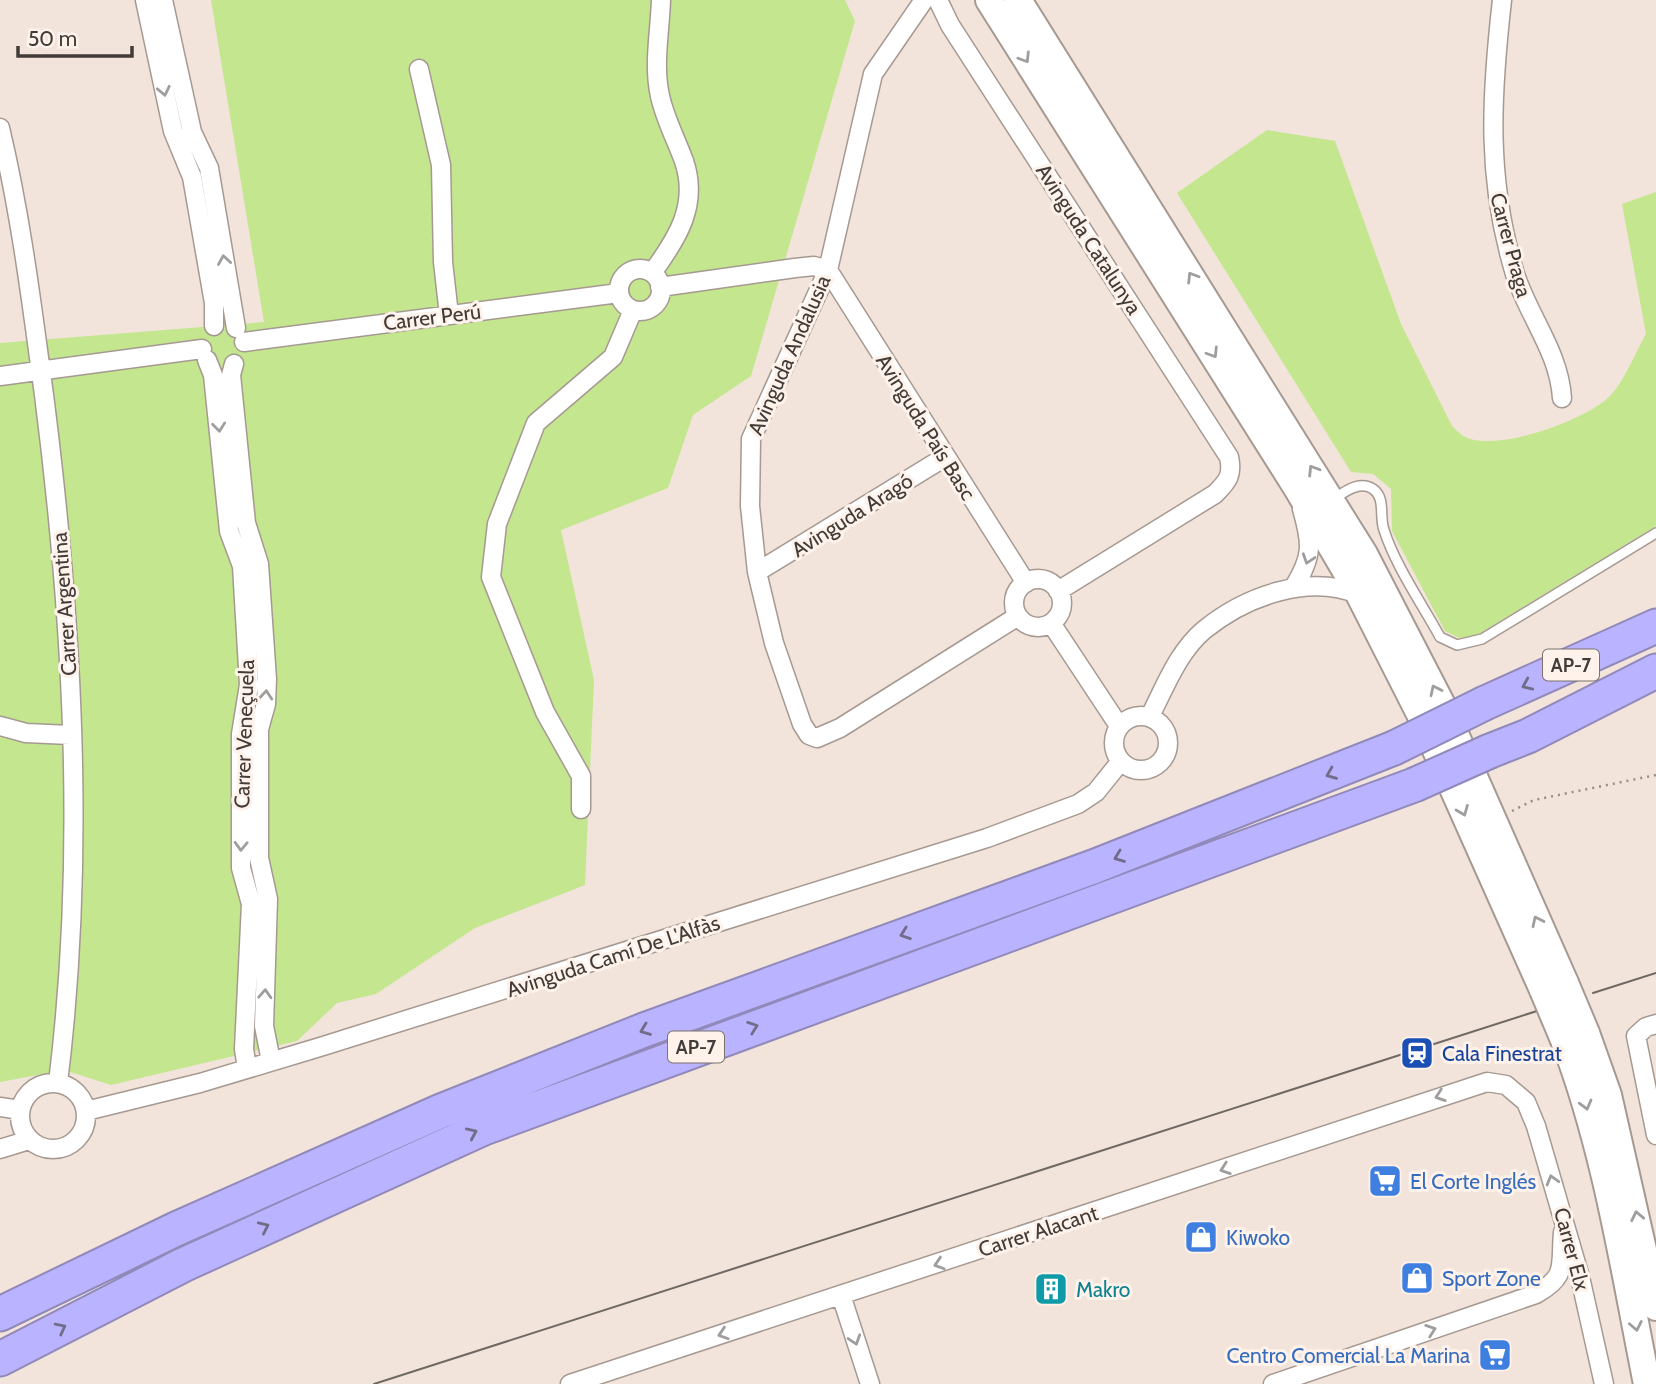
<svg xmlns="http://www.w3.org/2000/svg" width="1656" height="1384" viewBox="0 0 1656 1384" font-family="Cabin,sans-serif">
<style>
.green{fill:#c3e68e}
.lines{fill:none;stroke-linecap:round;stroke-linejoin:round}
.lane-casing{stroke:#a69991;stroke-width:12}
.street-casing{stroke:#a69991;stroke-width:21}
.secondary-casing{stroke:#a69991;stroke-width:30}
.highway-casing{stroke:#9089b9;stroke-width:37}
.path{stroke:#968d86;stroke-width:2.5;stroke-dasharray:2 5;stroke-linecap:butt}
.lane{stroke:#fff;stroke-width:9}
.street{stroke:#fff;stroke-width:18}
.secondary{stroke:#fff;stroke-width:26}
.highway{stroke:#bab3ff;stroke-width:33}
.tram{stroke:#706863;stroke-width:2}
.secondary-bridge-casing{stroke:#a69991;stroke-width:30;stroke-linecap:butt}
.highway-bridge-casing{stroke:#9089b9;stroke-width:37;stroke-linecap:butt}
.secondary-bridge{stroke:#fff;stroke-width:26}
.highway-bridge{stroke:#bab3ff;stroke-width:33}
.oneway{stroke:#a09e9c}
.oneway2{stroke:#716c88}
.labels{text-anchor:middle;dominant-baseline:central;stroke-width:6;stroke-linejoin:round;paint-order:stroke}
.shield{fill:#fef2eb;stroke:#7a736e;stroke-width:2}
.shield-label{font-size:19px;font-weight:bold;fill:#413c38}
.street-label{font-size:21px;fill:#413c38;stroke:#fef2eb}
.transit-label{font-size:21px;fill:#164399;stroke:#fef2eb;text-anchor:start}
.shop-label{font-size:21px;fill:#366cbe;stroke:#fef2eb;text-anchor:start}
.culture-label{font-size:21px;fill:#0d838f;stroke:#fef2eb;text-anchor:start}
</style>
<rect width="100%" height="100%" fill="#f2e4db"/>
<!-- green -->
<path class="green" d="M211 0H845L855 21 751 376 693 415 668 488 561 530 594 680 585 885 475 928 376 994 337 1003 297 1041 111 1085 64 1070 0 1082V343L264 322Z
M1267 130 1335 141 1401 324 1452 426C1459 433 1464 438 1474 440 1508 447 1587 420 1611 395 1625 380 1635 353 1646 334L1622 204 1656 192V526L1477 635 1459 638 1445 631 1392 531 1391 489 1373 474 1351 472 1177 193Z"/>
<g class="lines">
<defs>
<path id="lane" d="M1333 499C1345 492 1359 480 1373 489 1386 498 1379 517 1384 530 1395 565 1422 604 1440 637L1457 645 1482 639 1656 533"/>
<path id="street" d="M145 0 173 131 192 177 214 303V326
M163 0 192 132 209 168 236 328
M924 0 873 74 828 270 751 439 750 506 757 572 774 643 802 724 809 735 817 738 840 728 1018 616
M938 0 950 25 1229 457C1233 475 1228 481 1215 494L1058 591
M1502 0C1491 97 1486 179 1515 274 1529 317 1559 352 1562 398
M419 69 441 165 443 262 449 315
M0 128C21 216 32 306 44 395 73 622 86 856 58 1083
M619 290a21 21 0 1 1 42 0a21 21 0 1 1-42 0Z
M652 273C677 239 699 205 684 161 676 139 665 119 660 96 653 65 660 31 661 0
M660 287 795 268 814 266 828 270 1026 583
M244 342 619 293
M207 360 213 375 229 531 242 566 249 685 241 734V868L251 904 244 1049 247 1068
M234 364 231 375 246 523 259 564 267 679 266 704 259 729V858L268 899 264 1026 271 1061
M0 376 202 349
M757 572 945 457
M1014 603a24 24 0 1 1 48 0a24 24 0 1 1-48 0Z
M1294 587C1313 556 1312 544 1302 509
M1051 623 1119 726
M1114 743a27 27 0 1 1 54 0a27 27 0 1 1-54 0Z
M1150 716C1165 687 1178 652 1204 630 1246 596 1309 573 1360 595
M0 726 26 733 70 735
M581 809V776L545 712 491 577 497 524 536 423 613 357 633 310
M1656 1024 1646 1027 1636 1036 1656 1135
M20 1116a33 33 0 1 1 66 0a33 33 0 1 1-66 0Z
M0 1107 20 1110
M86 1111 200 1083 320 1047 987 838 1078 804 1096 792 1121 761
M0 1149 29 1140
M841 1295 870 1384
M570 1384 1487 1082 1506 1085 1526 1102 1536 1126 1580 1277 1604 1384
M1273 1384 1536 1294C1568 1276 1560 1266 1563 1232"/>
<path id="secondary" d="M989 0 1297 488 1357 590 1419 712 1543 990
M1018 0 1364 554 1444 709 1565 983
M1586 1033 1608 1095 1656 1307
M1564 1040C1606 1150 1624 1269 1647 1384"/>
<path id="highway" d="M1485 703 1656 626
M1490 751 1528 736 1656 671
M0 1314 176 1229 441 1111 644 1030 1093 867 1394 748
M0 1359 183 1265 484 1128 1414 785"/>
</defs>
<!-- lane casing -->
<use href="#lane" class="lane-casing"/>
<!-- street casing -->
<use href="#street" class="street-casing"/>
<!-- secondary casing -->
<use href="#secondary" class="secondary-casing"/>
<!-- highway casing -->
<use href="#highway" class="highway-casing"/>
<!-- path -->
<path class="path" d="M1512 811 1534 800 1656 775"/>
<!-- lane -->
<use href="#lane" class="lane"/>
<!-- street -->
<use href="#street" class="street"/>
<!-- secondary -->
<use href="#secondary" class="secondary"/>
<!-- highway -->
<use href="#highway" class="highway"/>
<!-- tram -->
<path class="tram" d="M1593 993 1656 973
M374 1384 1537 1011"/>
<defs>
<path id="secondary-bridge" d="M1565 983 1586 1033
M1543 990 1564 1040"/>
<path id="highway-bridge" d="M1394 748 1485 703
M1414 785 1490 751"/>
</defs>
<!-- secondary-bridge casing -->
<use href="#secondary-bridge" class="secondary-bridge-casing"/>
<!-- highway-bridge casing -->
<use href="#highway-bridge" class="highway-bridge-casing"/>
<!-- secondary-bridge -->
<use href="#secondary-bridge" class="secondary-bridge"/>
<!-- highway-bridge -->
<use href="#highway-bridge" class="highway-bridge"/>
</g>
<!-- one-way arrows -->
<defs><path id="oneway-chevron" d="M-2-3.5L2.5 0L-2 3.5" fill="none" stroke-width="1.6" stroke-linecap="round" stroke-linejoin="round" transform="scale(1.75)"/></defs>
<g class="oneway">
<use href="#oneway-chevron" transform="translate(1025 58) rotate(58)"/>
<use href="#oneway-chevron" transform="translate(164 91) rotate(78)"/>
<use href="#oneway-chevron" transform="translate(224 260) rotate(-99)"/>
<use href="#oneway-chevron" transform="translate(1192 277) rotate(-122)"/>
<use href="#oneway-chevron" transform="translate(1213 353) rotate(58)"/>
<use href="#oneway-chevron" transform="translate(219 427) rotate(84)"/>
<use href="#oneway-chevron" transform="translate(1313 470) rotate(-122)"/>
<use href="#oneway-chevron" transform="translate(1308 559) rotate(108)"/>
<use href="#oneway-chevron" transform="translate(1435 690) rotate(-116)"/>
<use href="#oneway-chevron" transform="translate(266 695) rotate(-85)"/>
<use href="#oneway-chevron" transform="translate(1463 811) rotate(68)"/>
<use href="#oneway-chevron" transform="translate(241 846) rotate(92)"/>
<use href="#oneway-chevron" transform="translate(1537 921) rotate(-116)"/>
<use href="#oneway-chevron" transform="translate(265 994) rotate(-87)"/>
<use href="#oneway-chevron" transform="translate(1440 1096) rotate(161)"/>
<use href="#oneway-chevron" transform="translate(1586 1105) rotate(75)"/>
<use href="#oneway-chevron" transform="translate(1225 1169) rotate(161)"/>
<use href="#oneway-chevron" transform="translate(1552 1180) rotate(-106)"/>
<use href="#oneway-chevron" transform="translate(1637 1216) rotate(-102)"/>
<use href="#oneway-chevron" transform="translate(939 1264) rotate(162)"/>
<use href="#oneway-chevron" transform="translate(1636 1326) rotate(79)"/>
<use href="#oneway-chevron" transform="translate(1431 1330) rotate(-19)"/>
<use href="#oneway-chevron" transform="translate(723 1334) rotate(162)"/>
<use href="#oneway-chevron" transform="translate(855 1340) rotate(72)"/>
</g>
<g class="oneway2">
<use href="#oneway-chevron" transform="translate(1527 685) rotate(156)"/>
<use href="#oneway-chevron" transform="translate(1331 774) rotate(158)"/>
<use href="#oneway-chevron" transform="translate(1119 857) rotate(159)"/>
<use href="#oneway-chevron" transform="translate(905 934) rotate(160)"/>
<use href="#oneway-chevron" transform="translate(753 1027) rotate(-20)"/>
<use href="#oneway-chevron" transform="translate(645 1030) rotate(159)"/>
<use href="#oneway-chevron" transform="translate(472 1133) rotate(-24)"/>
<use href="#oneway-chevron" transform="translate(264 1227) rotate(-25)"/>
<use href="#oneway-chevron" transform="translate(61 1328) rotate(-27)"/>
</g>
<!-- icons -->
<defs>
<symbol id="station-square" viewBox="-11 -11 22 22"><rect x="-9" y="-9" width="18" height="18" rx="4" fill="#1a4fb4" stroke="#fef2eb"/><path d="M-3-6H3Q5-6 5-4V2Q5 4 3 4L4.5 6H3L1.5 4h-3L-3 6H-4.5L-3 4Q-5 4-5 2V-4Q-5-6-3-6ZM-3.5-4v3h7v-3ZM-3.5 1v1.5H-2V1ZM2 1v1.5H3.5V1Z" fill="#fff"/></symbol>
<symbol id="supermarket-square" viewBox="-11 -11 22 22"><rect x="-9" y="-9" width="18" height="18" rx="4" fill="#3f7fe0" stroke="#fef2eb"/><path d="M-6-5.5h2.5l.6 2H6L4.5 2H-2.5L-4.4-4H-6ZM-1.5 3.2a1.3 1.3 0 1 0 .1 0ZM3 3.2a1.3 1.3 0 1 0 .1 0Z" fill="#fff"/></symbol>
<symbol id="shop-square" viewBox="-11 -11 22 22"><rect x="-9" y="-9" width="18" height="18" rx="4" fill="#3f7fe0" stroke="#fef2eb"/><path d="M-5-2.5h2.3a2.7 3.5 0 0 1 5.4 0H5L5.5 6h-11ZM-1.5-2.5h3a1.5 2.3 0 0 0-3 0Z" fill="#fff"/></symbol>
<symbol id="building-square" viewBox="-11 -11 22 22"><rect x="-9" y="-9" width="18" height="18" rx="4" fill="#0f9aa8" stroke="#fef2eb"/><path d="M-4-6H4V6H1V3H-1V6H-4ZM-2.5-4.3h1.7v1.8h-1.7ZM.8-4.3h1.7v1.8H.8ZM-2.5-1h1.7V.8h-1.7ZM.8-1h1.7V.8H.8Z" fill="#fff"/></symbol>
</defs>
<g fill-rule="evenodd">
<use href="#station-square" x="1398" y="1034" width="38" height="38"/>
<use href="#supermarket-square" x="1366" y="1162" width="38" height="38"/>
<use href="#shop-square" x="1182" y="1218" width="38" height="38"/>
<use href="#shop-square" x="1398" y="1259" width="38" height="38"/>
<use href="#building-square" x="1032" y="1270" width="38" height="38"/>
<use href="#supermarket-square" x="1476" y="1336" width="38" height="38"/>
</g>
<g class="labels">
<!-- shield labels -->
<g class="shield">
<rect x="1543" y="649.5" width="56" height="31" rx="5"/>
<rect x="668" y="1031.5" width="56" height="31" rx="5"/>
</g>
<g class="shield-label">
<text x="1571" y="665">AP-7</text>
<text x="696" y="1047">AP-7</text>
</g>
<!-- street labels -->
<g class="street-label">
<text transform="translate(1089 239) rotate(57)">Avinguda Catalunya</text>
<text transform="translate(1511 245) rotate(75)">Carrer Praga</text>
<text transform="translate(432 317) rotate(-7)">Carrer Perú</text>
<text transform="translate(789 355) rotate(-66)">Avinguda Andalusia</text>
<text transform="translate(926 427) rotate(58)">Avinguda País Basc</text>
<text transform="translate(852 515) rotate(-32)">Avinguda Aragó</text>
<text transform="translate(64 604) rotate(-94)">Carrer Argentina</text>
<text transform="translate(244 734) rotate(-88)">Carrer Veneçuela</text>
<text transform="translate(613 956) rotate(-18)">Avinguda Camí De L'Alfàs</text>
<text transform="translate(1038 1231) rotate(-18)">Carrer Alacant</text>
<text transform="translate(1572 1249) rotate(75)">Carrer Elx</text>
</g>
<!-- transit labels -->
<g class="transit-label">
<text x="1442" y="1053">Cala Finestrat</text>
</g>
<!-- shop labels -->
<g class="shop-label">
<text x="1410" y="1181">El Corte Inglés</text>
<text x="1226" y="1237">Kiwoko</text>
<text x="1442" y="1278">Sport Zone</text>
<text x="1470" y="1355" text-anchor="end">Centro Comercial La Marina</text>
</g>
<!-- culture labels -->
<g class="culture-label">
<text x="1076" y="1289">Makro</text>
</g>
</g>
<!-- scale -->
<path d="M18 46v10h114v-10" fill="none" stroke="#413c38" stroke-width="3.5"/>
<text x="28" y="46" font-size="21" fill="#413c38" stroke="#fef2eb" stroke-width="5" paint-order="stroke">50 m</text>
</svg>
